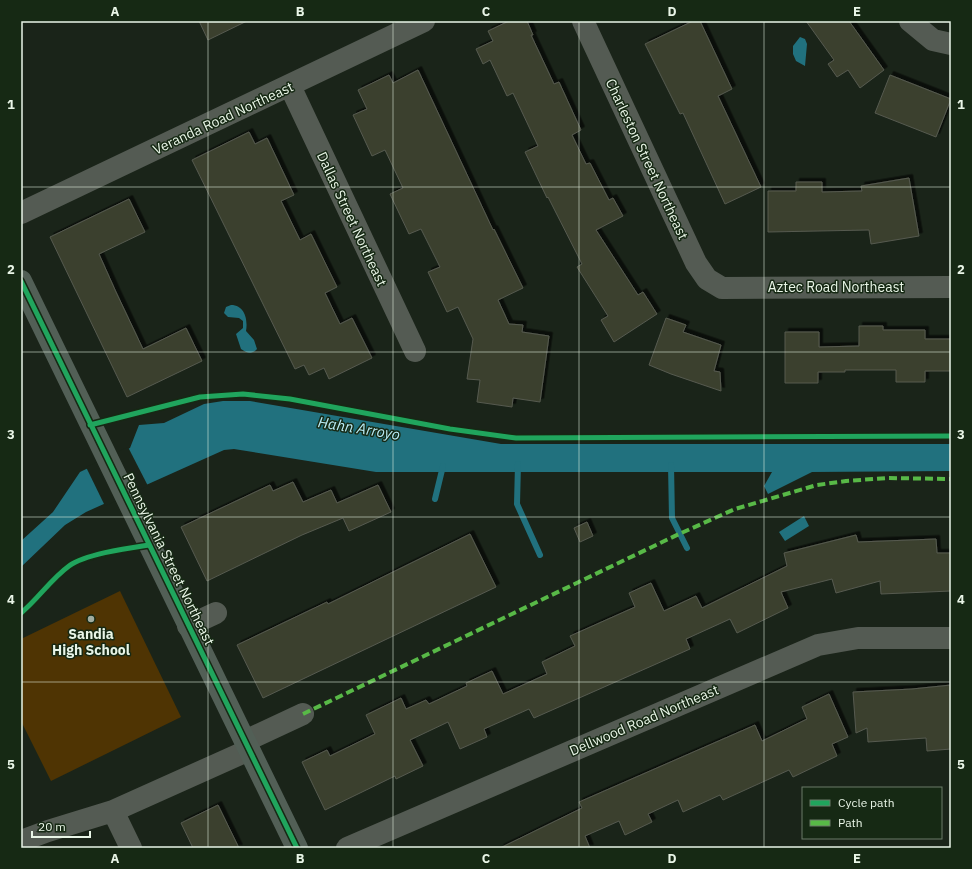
<svg xmlns="http://www.w3.org/2000/svg" width="972" height="869" viewBox="0 0 972 869" font-family="'IBM Plex Sans',sans-serif">
<style>
.green{fill:#4f3403}
.water{fill:#21717e}
.pier{fill:#1a2419}
.lines{fill:none;stroke-linecap:round;stroke-linejoin:round}
.stream{stroke:#21717e;stroke-width:6}
.building{fill:#3b402f;stroke:#565a4f;filter:url(#shadow)}
.street{stroke:#545b53;stroke-width:22}
.secondary{stroke:#525f56;stroke-width:22}
.quiet{stroke:#58b947;stroke-width:4;stroke-dasharray:8 4;stroke-linecap:butt}
.cycleway-casing{stroke:#162914;stroke-width:8}
.cycleway{stroke:#20a55d;stroke-width:5}
.grid{fill:none;stroke:#e9f5e7;stroke-width:1;stroke-opacity:0.55}
.poi-dot{fill:#a1ac9f;stroke:#162914;stroke-width:1.5}
.labels{text-anchor:middle;dominant-baseline:central;stroke-width:3;stroke-linejoin:round;paint-order:stroke}
.street-label{font-size:14px;fill:#e9f5e7;stroke:#162914}
.poi-label{font-size:14px;font-weight:bold;fill:#e9f5e7;stroke:#162914}
.water-label{font-size:15px;font-style:italic;fill:#baecf6;stroke:#162914}
.neatline{fill:none;stroke:#e9f5e7;stroke-width:1.5}
.grid-label{font-size:13px;text-anchor:middle;font-weight:bold;fill:#e9f5e7}
</style>
<defs>
<filter id="shadow"><feDropShadow dx="3.5" dy="-3.5" stdDeviation="0" flood-color="#0009"/></filter>
</defs>
<rect width="100%" height="100%" fill="#1a2419"/>
<!-- green -->
<path class="green" d="M120 591 181 717 51 781 21 721V639Z"/>
<!-- water -->
<path class="water" d="M800 37 805 39 807 44 805 66 796 61 793 54V46Z
M231 305C245 305 248 320 246 331L254 340 257 349C252 355 247 353 241 349L236 334 243 328V321L239 318 228 317 224 313 226 307Z
M223 401H250L501 444H951V471L812 472 768 494 764 486 772 472H376L234 449 224 450 86 512 65 525 21 567V541L53 512 80 472 130 448 139 425 164 423 204 404Z
M804 516 809 526 785 541 779 532Z"/>
<!-- pier -->
<path class="pier" d="M128 447 148 486 105 506 86 467Z"/>
<g class="lines">
<!-- stream -->
<path class="stream" d="M518 464 517 504 540 555
M671 465 672 518 687 548
M435 499 443 466"/>
</g>
<!-- building -->
<path class="building" d="M199 21H247L208 40Z
M509 21H527L533 35H531L554 84 559 82 581 130 572 135 586 164 590 163 609 200 613 198 623 216 596 230 638 295 643 292 657 314 614 342 601 320 608 316 577 267 582 264 548 197 547 198 525 152 538 146 513 93 507 96 490 60 483 64 476 49 493 41 488 31Z
M693 21H700L732 89 718 96 761 187 725 204 683 113 680 114 645 44Z
M806 21H849L884 70 860 88 848 70 837 77 828 64 834 60Z
M418 70 493 230 494 229 523 288 498 300 509 324 523 325 522 332 549 336 540 402 513 398 512 407 477 402 480 380 467 379 473 339 458 307 447 312 428 272 440 267 421 229 409 234 390 194 403 188 385 150 372 156 353 115 367 109 358 90 389 75 393 83Z
M890 75 951 99 936 137 875 113Z
M249 132 255 144 267 138 294 195 281 201 300 240 311 234 337 287 325 293 340 324 352 318 372 358 329 379 324 368 309 375 304 365 295 369 192 160Z
M909 178 919 236 871 244 869 230 768 232V191H796V182H822V192L862 191 861 186Z
M129 199 145 232 99 254 116 292 143 349 186 328 202 361 127 397 50 237Z
M666 318 686 325 683 332 721 345 714 371 720 372 721 391 671 374 649 365Z
M859 326H883V330H925V339H951V371H925V382H896V370H845V372H818V383H785V332H819V347L859 346Z
M293 482 303 502 331 490 337 503 378 485 391 512 349 531 343 518 302 535 207 581 181 527 270 485 273 491Z
M587 522 593 536 580 542 574 528Z
M470 534 496 587 263 698 237 645 327 602 328 604Z
M856 535 858 542 936 539 937 553H951V591L881 594 880 581 836 593 832 579 781 592 788 608 737 633 730 619 686 639 690 649 534 718 529 709 484 729 487 737 460 749 448 722 410 740 423 766 396 779 395 776 325 810 302 762 327 750 330 756 375 734 366 715 401 698 406 709 426 700 429 704 467 686 466 683 492 671 503 694 547 674 542 662 575 646 570 636 635 607 629 593 651 583 664 611 696 596 702 608 787 566 784 553Z
M951 685V749L927 751 926 738 868 742 867 728 856 733 853 692 912 689Z
M829 694 848 737 832 744 837 756 793 777 789 770 723 800 720 795 683 812 678 800 648 814 652 822 625 835 619 821 585 836 590 848H500L582 808 579 802 755 725 762 741 807 719 802 707Z
M218 805 239 848H193L181 823Z"/>
<g class="lines">
<!-- street -->
<path class="street" d="M583 21 696 263 707 279 722 288 951 287
M910 21 933 40 951 44
M290 86 415 351
M21 213 424 21
M188 626 216 613
M245 741 303 714
M113 811 131 848
M21 841 48 831 113 811 249 750
M347 848 818 645 858 638H951"/>
<!-- secondary -->
<path class="secondary" d="M21 281 297 848"/>
<!-- quiet -->
<path class="quiet" d="M303 714 679 534 735 509 817 485 846 481 887 478 951 479"/>
<defs>
<path id="cycleway" d="M21 281 297 848
M90 425 200 397 243 394 290 399 450 429 516 438 951 436
M21 613C38 599 51 579 69 566 85 554 129 548 149 545"/>
</defs>
<!-- cycleway casing -->
<use href="#cycleway" class="cycleway-casing"/>
<!-- cycleway -->
<use href="#cycleway" class="cycleway"/>
</g>
<!-- grid -->
<path class="grid" d="M208 21V848M393 21V848M579 21V848M764 21V848M21 187H951M21 352H951M21 517H951M21 682H951"/>
<!-- markers -->
<circle class="poi-dot" cx="91" cy="619" r="4"/>
<g class="labels">
<!-- street labels -->
<g class="street-label">
<text transform="translate(223 118) rotate(-25)">Veranda Road Northeast</text>
<text transform="translate(647 159) rotate(65)">Charleston Street Northeast</text>
<text transform="translate(352 219) rotate(65)">Dallas Street Northeast</text>
<text x="836" y="287">Aztec Road Northeast</text>
<text transform="translate(169 559) rotate(64)">Pennsylvania Street Northeast</text>
<text transform="translate(644 720) rotate(-23)">Dellwood Road Northeast</text>
</g>
<!-- poi labels -->
<g class="poi-label">
<text x="91" y="634">Sandia<tspan x="91" dy="16">High School</tspan></text>
</g>
<!-- water labels -->
<g class="water-label">
<text transform="translate(359 428) rotate(9)">Hahn Arroyo</text>
</g>
</g>
<!-- border -->
<rect width="972" height="869" fill="none" stroke="#162914" stroke-width="44"/>
<!-- legend -->
<rect x="802" y="787" width="140" height="52" fill="#162914" stroke="#6a7b68"/>
<rect x="810" y="800" width="20" height="6" fill="#20a55d" stroke="#6a7b68"/>
<text x="838" y="807" font-size="12" fill="#e9f5e7">Cycle path</text>
<rect x="810" y="820" width="20" height="6" fill="#58b947" stroke="#6a7b68"/>
<text x="838" y="827" font-size="12" fill="#e9f5e7">Path</text>
<!-- scale -->
<path d="M32 831v6h58v-6" fill="none" stroke="#e9f5e7" stroke-width="2"/>
<text x="38" y="831" font-size="12" fill="#e9f5e7" stroke="#162914" stroke-width="3" paint-order="stroke">20 m</text>
<rect x="22" y="22" width="928" height="825" class="neatline"/>
<g class="grid-label">
<text x="115" y="16">A</text>
<text x="300" y="16">B</text>
<text x="486" y="16">C</text>
<text x="672" y="16">D</text>
<text x="857" y="16">E</text>
<text x="11" y="109">1</text>
<text x="961" y="109">1</text>
<text x="11" y="274">2</text>
<text x="961" y="274">2</text>
<text x="11" y="439">3</text>
<text x="961" y="439">3</text>
<text x="11" y="604">4</text>
<text x="961" y="604">4</text>
<text x="11" y="769">5</text>
<text x="961" y="769">5</text>
<text x="115" y="863">A</text>
<text x="300" y="863">B</text>
<text x="486" y="863">C</text>
<text x="672" y="863">D</text>
<text x="857" y="863">E</text>
</g>
</svg>
